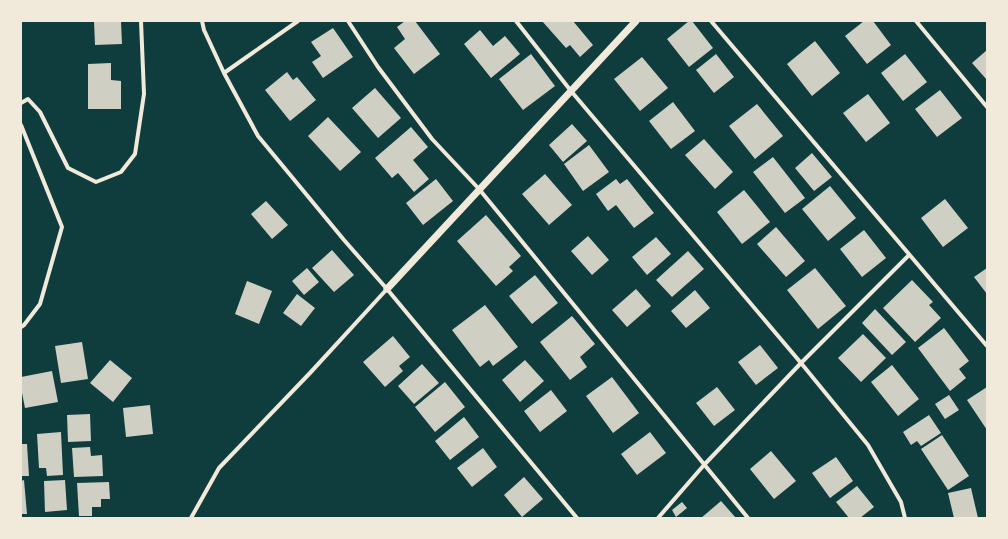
<svg xmlns="http://www.w3.org/2000/svg" width="1008" height="539" viewBox="0 0 1008 539" font-family="'Varela Round',sans-serif">
<style>
.building{fill:#cfcfc3}
.lines{fill:none;stroke-linecap:round;stroke-linejoin:round}
.minor{stroke:#f1e9da;stroke-width:4}
.tertiary{stroke:#f1e9da;stroke-width:7}
</style>
<rect width="100%" height="100%" fill="#0f3d3e"/>
<!-- building -->
<path class="building" d="M94 21H121L122 44 95 45Z
M405 21H415L440 54 414 74 394 48 405 39 397 27Z
M542 21H573L593 45 580 57 570 45 566 48Z
M689 21H692L713 48 689 67 667 39Z
M864 21H873L891 45 867 64 845 36Z
M333 28 353 57 323 78 312 62 321 56 311 42Z
M480 30 493 46 505 36 520 54 491 78 464 44Z
M815 41 840 73 812 96 787 64Z
M987 50V80L972 63Z
M531 54 555 86 523 110 499 79Z
M716 54 734 77 714 93 696 70Z
M905 54 927 82 903 101 881 73Z
M642 57 668 88 640 111 614 79Z
M111 63V80L121 81V109H88V64Z
M287 72 293 80 297 77 316 100 290 121 265 90Z
M375 88 401 118 378 138 352 108Z
M940 90 962 118 937 137 915 109Z
M868 94 890 123 866 142 843 113Z
M673 102 695 131 671 149 649 121Z
M757 104 783 136 755 159 729 126Z
M328 117 361 152 340 171 308 136Z
M572 124 587 141 563 162 549 145Z
M411 127 428 147 413 160 429 179 414 192 398 173 392 178 375 158Z
M704 139 733 172 715 189 685 155Z
M589 145 609 172 583 191 564 164Z
M812 153 832 177 814 191 795 168Z
M773 157 805 198 785 213 753 172Z
M545 174 572 205 549 225 522 194Z
M436 179 453 201 423 225 406 203Z
M616 179 620 184 627 179 654 213 634 228 616 205 608 211 596 194Z
M830 186 856 218 828 241 802 209Z
M744 190 770 222 742 244 717 212Z
M945 199 968 228 943 247 921 218Z
M266 201 288 225 272 239 251 214Z
M486 215 521 256 509 267 513 271 496 286 457 241Z
M776 227 805 261 786 277 757 244Z
M864 230 886 258 862 277 840 249Z
M588 236 609 260 592 275 571 251Z
M656 237 671 254 647 275 632 257Z
M332 250 354 275 334 292 312 268Z
M688 251 704 269 672 297 656 280Z
M307 268 319 282 304 295 292 281Z
M815 268 846 306 818 329 787 290Z
M987 268V294L974 277Z
M535 275 558 303 532 324 509 296Z
M912 280 933 302 929 305 941 318 915 342 883 308Z
M247 281 272 291 259 324 235 314Z
M636 289 651 306 627 327 612 310Z
M695 290 710 308 686 328 671 311Z
M297 294 315 308 301 326 283 313Z
M485 305 518 347 493 366 489 360 480 367 452 330Z
M875 309 906 342 892 355 862 323Z
M572 316 595 344 580 357 587 367 570 380 540 342Z
M944 328 969 361 959 369 966 378 950 391 918 348Z
M863 334 886 358 861 382 838 358Z
M393 336 410 357 399 366 403 371 385 387 363 362Z
M82 342 88 379 61 383 55 346Z
M760 345 778 368 756 385 738 362Z
M110 360 132 378 113 402 90 383Z
M525 360 544 381 520 402 502 380Z
M422 364 439 383 414 404 398 386Z
M892 365 919 399 898 416 871 382Z
M52 371 58 402 25 408 21 388V377Z
M612 377 639 413 613 433 586 396Z
M445 382 465 407 435 432 415 407Z
M717 387 735 410 714 426 696 403Z
M987 387V430L967 400Z
M551 390 567 411 540 432 524 411Z
M949 395 959 410 945 419 935 404Z
M150 405 153 434 126 437 123 408Z
M90 414 91 441 68 442 67 415Z
M929 415 941 433 921 446 917 441 911 445 903 432Z
M464 417 479 437 450 460 435 441Z
M61 432 63 475 47 476 46 468H39L37 434Z
M650 432 666 453 637 475 621 454Z
M942 435 969 476 948 490 921 449Z
M21 444H27L29 476H21Z
M90 447 91 456 102 455 103 476 74 477 72 448Z
M483 448 497 467 472 487 457 468Z
M771 451 796 481 774 499 750 469Z
M836 457 853 481 830 498 812 473Z
M524 477 543 499 522 517 504 495Z
M24 480 27 514H21V481Z
M65 480 67 510 45 512 44 481Z
M109 482 110 499H101V507H92V516H79L77 483Z
M857 486 874 507 860 518H849L836 502Z
M971 488 978 518H954L948 493Z
M721 501 736 518H701Z
M682 502 687 508 676 517 672 510Z"/>
<g class="lines">
<!-- minor -->
<path class="minor" d="M202 21 204 30 224 73 258 136 344 240 387 289 577 518
M348 21 378 67 432 139 479 189 748 518
M516 21 571 91 801 363 868 445 901 502 905 518
M711 21 987 346
M916 21 987 107
M224 73 298 21
M21 103 28 99 40 112 68 168 96 182 121 172 135 154 144 94 141 21
M21 125 62 227 40 304 24 325 21 327
M191 518 219 468 310 373 387 289
M658 518 704 465 801 363 909 255"/>
<!-- tertiary -->
<path class="tertiary" d="M387 289 636 21"/>
</g>
<!-- border -->
<rect width="1008" height="539" fill="none" stroke="#f1e9da" stroke-width="44"/>
</svg>
